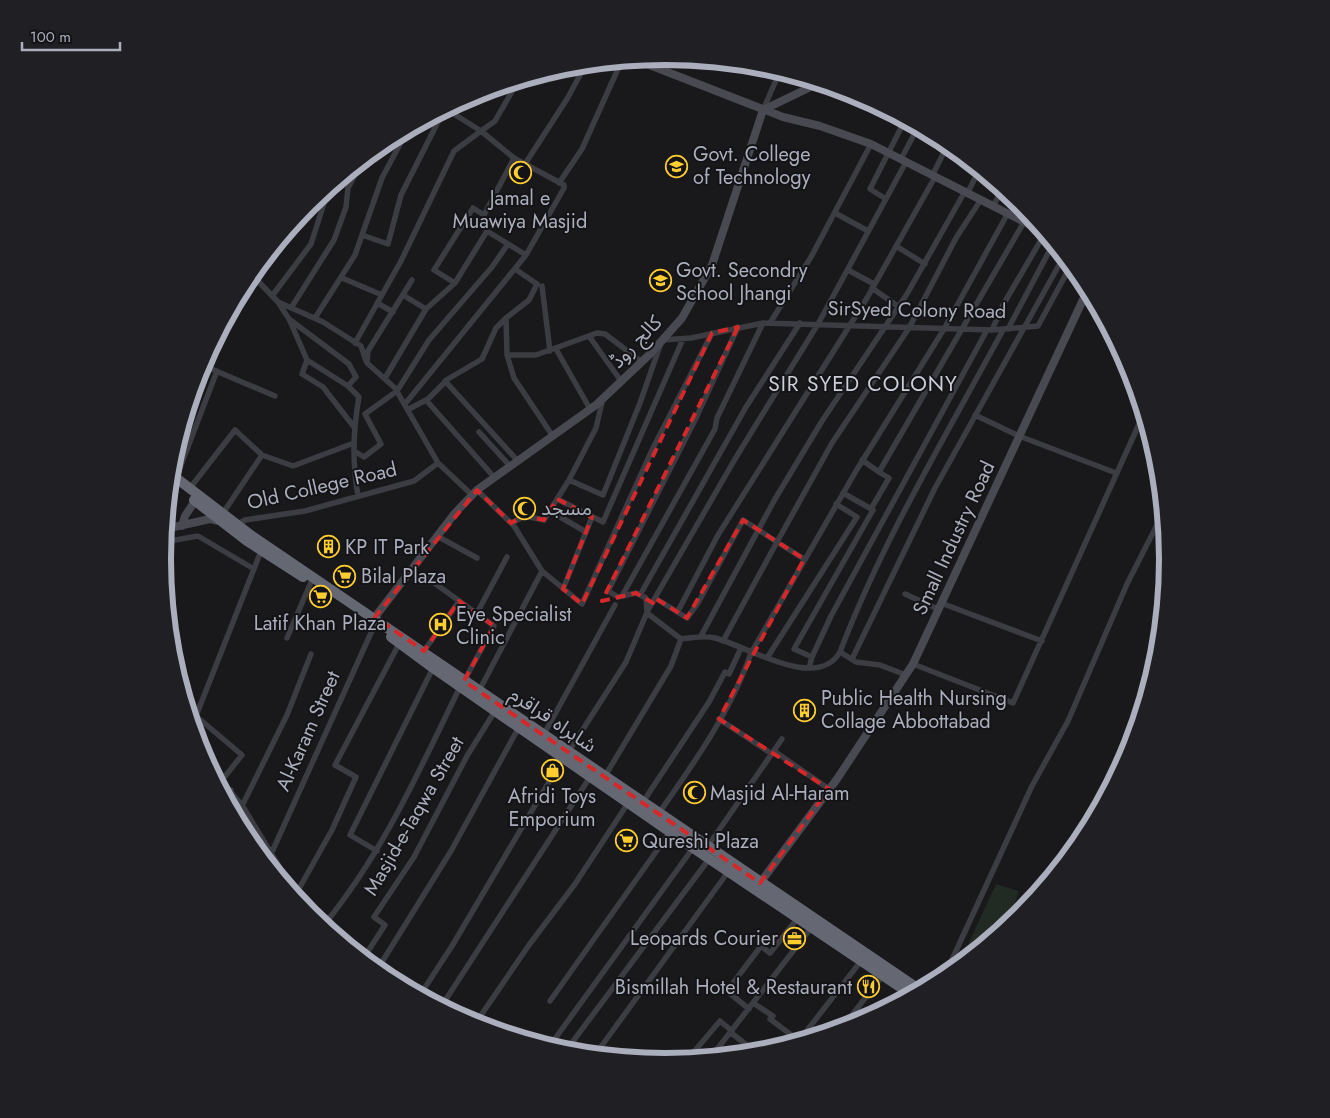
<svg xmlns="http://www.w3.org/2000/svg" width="1330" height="1118" viewBox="0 0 1330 1118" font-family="Jost,'Noto Sans Arabic',sans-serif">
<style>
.green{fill:#212a23}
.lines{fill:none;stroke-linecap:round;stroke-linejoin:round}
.street{stroke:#3c3c43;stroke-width:5.5}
.secondary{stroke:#484951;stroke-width:8}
.highway{stroke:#656873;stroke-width:10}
.marked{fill:none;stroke:#d62828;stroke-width:4;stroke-dasharray:10 6;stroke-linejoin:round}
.labels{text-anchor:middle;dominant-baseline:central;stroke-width:4;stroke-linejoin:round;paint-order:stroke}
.poi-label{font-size:20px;fill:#abaebc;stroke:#141417;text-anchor:start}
.street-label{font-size:20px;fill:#abaebc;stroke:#141417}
.neighbourhood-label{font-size:21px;letter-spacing:1px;fill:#ccced8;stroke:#141417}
.rim{fill:none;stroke:#abaebc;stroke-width:6}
</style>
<rect width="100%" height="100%" fill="#19191c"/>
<!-- green -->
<path class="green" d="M996 884 1019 891 1007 926 958 966Z"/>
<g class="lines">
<!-- street -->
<path class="street" d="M763 110 780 71
M901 159 918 127
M525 164 567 99 586 64
M932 176 948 144
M559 183 582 149 622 60
M967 194 979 170
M886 199 870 189 905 120
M993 206 1003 189
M835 213 868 231
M1020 219 1025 209
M362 235 388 244 401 195 444 110
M896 246 925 264
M515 269 537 284 529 300 506 318 507 355H536L597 333 605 334 642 362
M848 270 874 284
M342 278 382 295
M247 279 257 280 278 302 323 322 361 346 366 361
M412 280 368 351 367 363 395 388 438 463 472 495
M455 283 434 270 473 208 484 215 514 158 481 131 495 121 518 81
M542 286 550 351
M872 288 899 307
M403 295 426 309
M272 296 311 244 326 197 324 192
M278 302 289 319 349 364 356 377 348 386 359 397C353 430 352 463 358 496
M377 303 393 312
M291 308 334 240 346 207 348 188 363 160
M315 318 355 255 382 178 408 129
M290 321 307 360 348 386
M770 323 811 257 871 144
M738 327 695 420 608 591 618 597 636 593 646 598 647 613 681 639C692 638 704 635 715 638 747 646 817 692 840 652L856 662 880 665 906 675
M1008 329 1053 244
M992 330 1003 305 1045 233
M589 336 621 381
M355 343 401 261 454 151 481 131 446 109
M556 349 590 409
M507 355 514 378 552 435
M307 360 302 374 323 387 354 427
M202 365 275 396
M385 378 426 309 455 283 487 231 526 255
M445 381 517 460
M426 400 494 477
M405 404 526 255 564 188V185L514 158
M409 409 428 399 448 379 482 359 496 328 506 318
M975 415 1019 436 1116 473
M479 432 509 465
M354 451 364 457 381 444 365 414 397 391 429 340 492 267 508 244
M862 460 879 472
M176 478 217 371
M569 480 603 495 640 403 662 340 691 338 763 323 992 330 1038 326 1071 265
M190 488 235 430 262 455 293 466 354 443
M477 490 514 526 542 571 582 604 653 448 712 333
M557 499 603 522 683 339
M871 509 889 478 879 472 1024 222
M550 511 586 532
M223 513 262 455
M511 523 525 516 544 520 569 480 596 428 603 398
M238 524 245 520 305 511 414 481 438 463
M437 536 477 558
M164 542 198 536 254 569
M426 577 494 626 464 681
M563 589 592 517
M905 594 938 609
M640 595 746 407 800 323
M622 596 715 429 717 418 763 323
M655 598 687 618 698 603 743 520 777 542 832 443 909 328 956 238 980 201
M941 603 1042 641
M678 611 718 535 867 298 935 177
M477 613 507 557
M701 636 775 499 822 421 907 294 964 193
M287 638 311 582
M723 641 777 542 804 559
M424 651 459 601
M840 652C883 539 946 436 1003 330
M812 657 831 616 987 330
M767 658 857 517 836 504
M852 659 935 488 1064 256
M913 664 1013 703 1144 413
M809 668 812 657 794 649 873 510 843 493
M479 691 542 571
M719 719 772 754
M544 734 615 605
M569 751 626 662 648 610 735 459 818 324 906 162
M774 751 829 789
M209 767 242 805 305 909
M605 776 671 666 681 639
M222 780 242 755 196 716 261 551
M226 799 231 790
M643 802 709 702 725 672 729 674 741 648
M659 813C694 763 731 711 751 653L856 471 944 329 1008 213
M236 818 287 715 311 654
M708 846 782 739
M377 851 350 835 433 668
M267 863 375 624
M296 894 332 830 356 777 335 765 400 642
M323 926C383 853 419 771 460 687
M363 959 385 925 374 917 414 857 467 756 495 711
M377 970 451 851 519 727
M944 977 1032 786 1068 721 1127 584 1163 513
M420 995 452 946 563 758
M550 1001 670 832
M753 1003 773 1016 770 1019 798 1040
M895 1004 906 991
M441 1007 590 777
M749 1009 727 991 761 946 770 953 797 919
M475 1024 529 945 575 884 628 803
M842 1028 883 975
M730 1032 757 1053
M798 1042 861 961
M549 1047 693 848
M565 1052 709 859
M595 1055 728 872
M711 1057 811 928
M687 1060 720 1021 732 1031"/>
<!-- secondary -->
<path class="secondary" d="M634 59 783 117 820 126 871 144 1044 232
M763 110 819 83
M182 526 185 516 195 501
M165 529 210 519 219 521
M375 617 455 513 477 490 596 405 650 354 682 318 712 265 763 110
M760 883 837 779 913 664 1088 289"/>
<!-- highway -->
<path class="highway" d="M171 474 252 536 920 990
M194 500 247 541 303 577
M391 637 433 668 693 848 912 995"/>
</g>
<!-- marked area -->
<path class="marked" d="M738 327 602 601 636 593 653 603 655 598 687 618 743 520 804 559 719 719 829 789 760 883 464 681 494 626 459 601 424 651 375 617 477 490 511 523 525 516 544 520 557 499 592 517 563 589 582 604 712 333Z"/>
<!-- icons -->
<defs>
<symbol id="university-ring" viewBox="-11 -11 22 22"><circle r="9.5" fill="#141417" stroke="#ffce2e" stroke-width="1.5"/><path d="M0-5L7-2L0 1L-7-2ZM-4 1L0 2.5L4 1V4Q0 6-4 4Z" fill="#ffce2e"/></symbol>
<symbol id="mosque-ring" viewBox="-11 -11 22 22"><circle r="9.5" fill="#141417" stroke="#ffce2e" stroke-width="1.5"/><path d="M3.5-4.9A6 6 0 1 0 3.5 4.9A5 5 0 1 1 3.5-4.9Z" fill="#ffce2e"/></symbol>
<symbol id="school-ring" viewBox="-11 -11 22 22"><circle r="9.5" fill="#141417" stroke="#ffce2e" stroke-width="1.5"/><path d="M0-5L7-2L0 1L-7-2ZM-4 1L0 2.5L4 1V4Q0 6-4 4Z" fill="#ffce2e"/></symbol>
<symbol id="building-ring" viewBox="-11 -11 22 22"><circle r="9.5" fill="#141417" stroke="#ffce2e" stroke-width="1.5"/><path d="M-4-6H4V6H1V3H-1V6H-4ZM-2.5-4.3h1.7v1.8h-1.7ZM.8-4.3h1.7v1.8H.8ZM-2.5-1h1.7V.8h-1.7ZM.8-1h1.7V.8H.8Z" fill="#ffce2e"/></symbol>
<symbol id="supermarket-ring" viewBox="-11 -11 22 22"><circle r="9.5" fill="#141417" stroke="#ffce2e" stroke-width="1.5"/><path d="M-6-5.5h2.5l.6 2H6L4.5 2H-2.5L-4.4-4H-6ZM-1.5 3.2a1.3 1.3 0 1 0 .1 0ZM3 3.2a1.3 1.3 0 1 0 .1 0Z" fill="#ffce2e"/></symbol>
<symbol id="hospital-ring" viewBox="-11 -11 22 22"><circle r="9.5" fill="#141417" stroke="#ffce2e" stroke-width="1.5"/><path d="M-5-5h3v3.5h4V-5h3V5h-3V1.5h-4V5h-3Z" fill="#ffce2e"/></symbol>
<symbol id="shop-ring" viewBox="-11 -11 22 22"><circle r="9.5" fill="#141417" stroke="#ffce2e" stroke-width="1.5"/><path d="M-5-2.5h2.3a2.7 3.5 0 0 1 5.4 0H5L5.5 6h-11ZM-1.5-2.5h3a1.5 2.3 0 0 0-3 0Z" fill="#ffce2e"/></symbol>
<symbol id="office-ring" viewBox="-11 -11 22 22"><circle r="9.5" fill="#141417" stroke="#ffce2e" stroke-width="1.5"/><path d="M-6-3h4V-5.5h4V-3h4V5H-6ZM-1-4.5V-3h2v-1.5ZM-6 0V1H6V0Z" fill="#ffce2e"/></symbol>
<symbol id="restaurant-ring" viewBox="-11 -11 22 22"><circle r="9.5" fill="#141417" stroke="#ffce2e" stroke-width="1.5"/><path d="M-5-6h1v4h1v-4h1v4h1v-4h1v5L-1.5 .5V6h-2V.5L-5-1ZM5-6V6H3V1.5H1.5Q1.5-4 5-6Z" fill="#ffce2e"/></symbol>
</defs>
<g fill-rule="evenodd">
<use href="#university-ring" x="664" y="154" width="25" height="25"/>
<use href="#mosque-ring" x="508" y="160" width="25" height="25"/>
<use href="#school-ring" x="648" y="268" width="25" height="25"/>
<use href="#mosque-ring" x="512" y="496" width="25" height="25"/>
<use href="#building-ring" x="316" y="534" width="25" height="25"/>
<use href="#supermarket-ring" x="332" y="564" width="25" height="25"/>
<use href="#supermarket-ring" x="308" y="584" width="25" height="25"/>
<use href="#hospital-ring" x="428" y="612" width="25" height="25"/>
<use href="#building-ring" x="792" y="698" width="25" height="25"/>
<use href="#shop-ring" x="540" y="758" width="25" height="25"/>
<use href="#mosque-ring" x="682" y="780" width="25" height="25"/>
<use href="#supermarket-ring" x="614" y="828" width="25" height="25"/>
<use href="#office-ring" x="782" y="926" width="25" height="25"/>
<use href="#restaurant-ring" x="856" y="974" width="25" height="25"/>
</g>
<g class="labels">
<!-- poi labels -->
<g class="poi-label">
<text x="693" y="154">Govt. College<tspan x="693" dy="23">of Technology</tspan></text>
<text x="520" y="198" text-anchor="middle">Jamal e<tspan x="520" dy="23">Muawiya Masjid</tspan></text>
<text x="676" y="270">Govt. Secondry<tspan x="676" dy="23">School Jhangi</tspan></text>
<text x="541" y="508">مسجد</text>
<text x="345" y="547">KP IT Park</text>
<text x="361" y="576">Bilal Plaza</text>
<text x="456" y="614">Eye Specialist<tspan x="456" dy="23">Clinic</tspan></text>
<text x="320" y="623" text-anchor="middle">Latif Khan Plaza</text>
<text x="821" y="698">Public Health Nursing<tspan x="821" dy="23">Collage Abbottabad</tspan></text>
<text x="710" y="793">Masjid Al-Haram</text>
<text x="552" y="796" text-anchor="middle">Afridi Toys<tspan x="552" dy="23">Emporium</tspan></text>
<text x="642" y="841">Qureshi Plaza</text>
<text x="778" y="938" text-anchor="end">Leopards Courier</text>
<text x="852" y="987" text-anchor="end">Bismillah Hotel &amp; Restaurant</text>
</g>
<!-- street labels -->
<g class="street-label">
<text transform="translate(917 310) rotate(1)">SirSyed Colony Road</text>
<text transform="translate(636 342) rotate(-46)">کالج روڈ</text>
<text transform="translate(322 486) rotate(-13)">Old College Road</text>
<text transform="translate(954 538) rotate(-65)">Small Industry Road</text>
<text transform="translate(553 720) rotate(34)">شاہراہ قراقرم</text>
<text transform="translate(308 731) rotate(-66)">Al-Karam Street</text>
<text transform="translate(414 816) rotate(-60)">Masjid-e-Taqwa Street</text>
</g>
<!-- neighbourhood labels -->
<g class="neighbourhood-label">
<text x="863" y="384">SIR SYED COLONY</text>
</g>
</g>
<!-- crop -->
<path d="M0 0H1330V1118H0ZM171 559a494 494 0 1 1 988 0a494 494 0 1 1-988 0Z" fill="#202024" fill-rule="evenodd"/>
<path class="rim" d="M171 559a494 494 0 1 1 988 0a494 494 0 1 1-988 0Z"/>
<!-- scale -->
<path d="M22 42v8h98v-8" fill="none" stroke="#abaebc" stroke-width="2.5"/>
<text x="30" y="42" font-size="15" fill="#abaebc" stroke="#141417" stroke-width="4" paint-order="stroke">100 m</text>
</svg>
